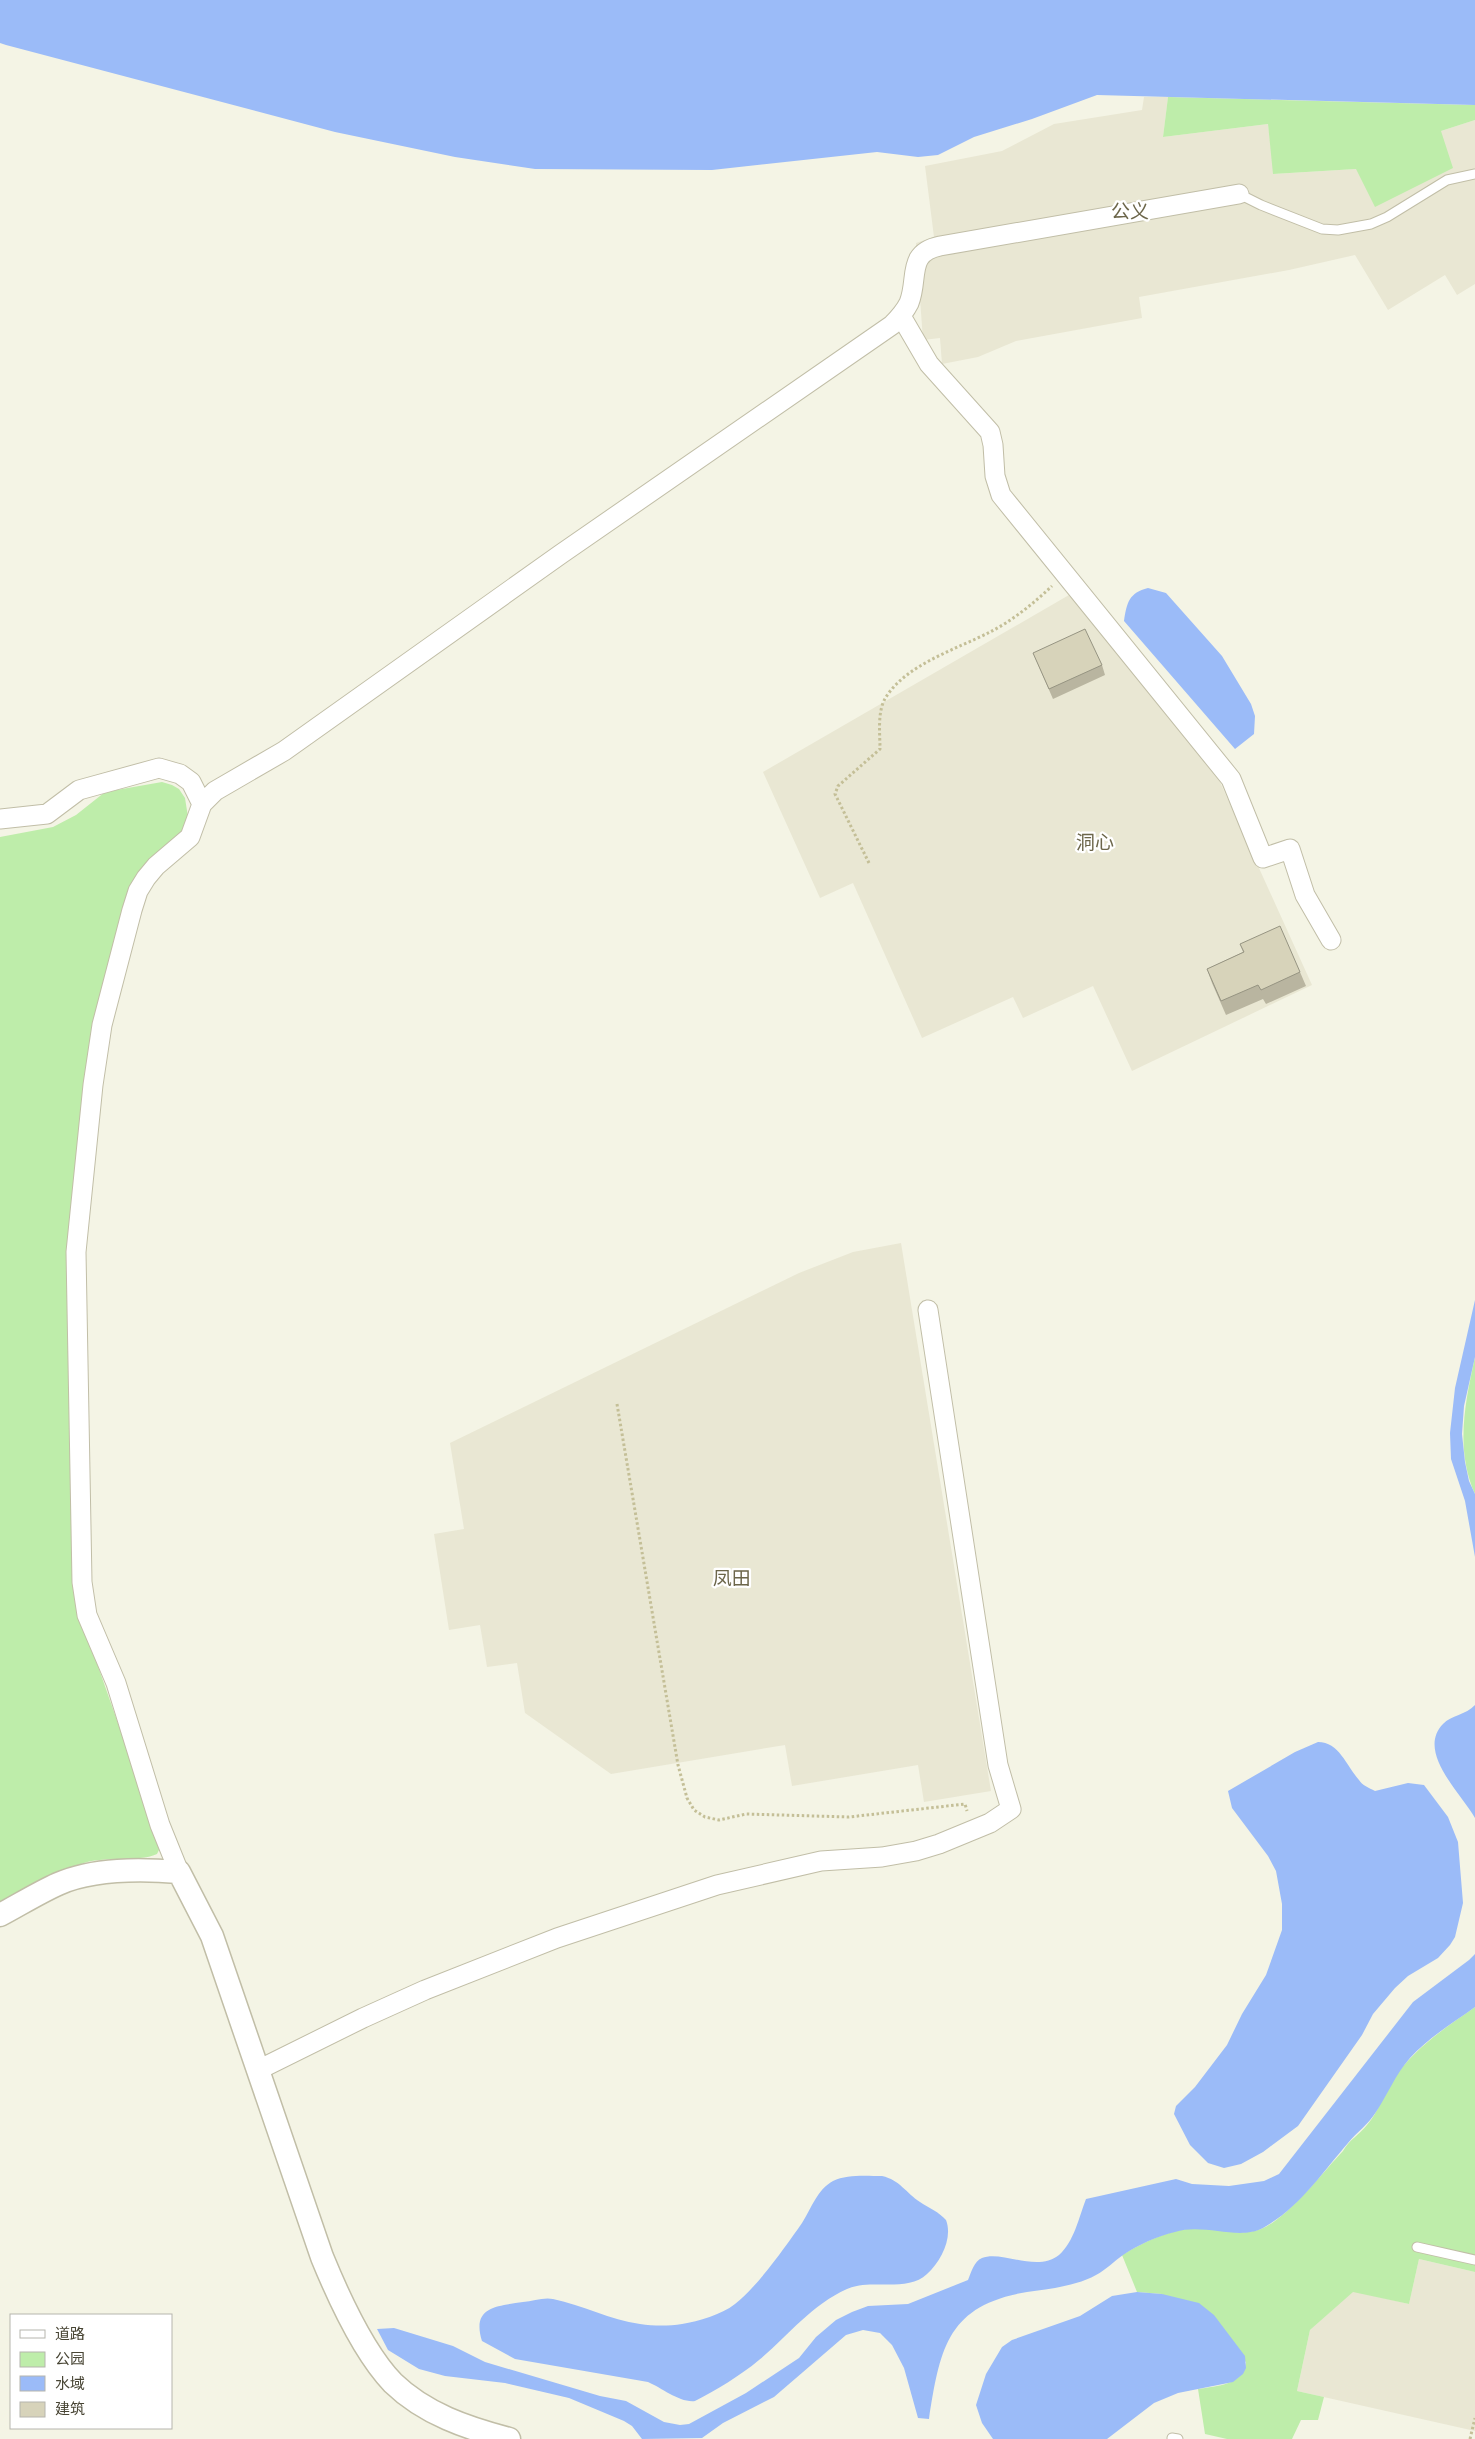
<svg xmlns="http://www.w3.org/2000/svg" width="1475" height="2439" viewBox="0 0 1475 2439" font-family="Roboto,'Noto Sans SC',sans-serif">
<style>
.residential{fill:#e9e7d3}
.green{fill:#beedaa}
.water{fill:#9bbbf8}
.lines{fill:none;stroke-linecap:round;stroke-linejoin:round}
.service-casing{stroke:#c1bea7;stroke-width:11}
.minor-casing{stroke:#c1bea7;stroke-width:21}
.tertiary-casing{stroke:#c1bea7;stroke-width:25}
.path{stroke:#c4bf97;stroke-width:3;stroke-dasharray:2.5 2.5;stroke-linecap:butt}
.service{stroke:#fff;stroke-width:9}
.minor{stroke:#fff;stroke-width:19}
.tertiary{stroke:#fff;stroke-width:22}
.wall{fill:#b9b5a0}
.building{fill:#d7d3ba;stroke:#969482}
.labels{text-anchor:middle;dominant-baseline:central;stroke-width:4.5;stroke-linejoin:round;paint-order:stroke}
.quarter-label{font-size:19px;fill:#6c664a;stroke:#fff}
</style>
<rect width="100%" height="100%" fill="#f4f4e5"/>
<!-- residential -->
<path class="residential" d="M1144 97H1168L1163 137 1268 124 1274 174 1356 169 1441 131 1475 120V284L1457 295 1445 275 1388 310 1355 255 1289 270 1139 297 1142 318 1016 341 978 357 942 364 940 338 923 340 916 243 934 237 925 166 1002 151 1054 124 1142 110Z
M1069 595 1210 760 1312 985 1132 1071 1093 986 1023 1018 1013 997 922 1038 853 883 820 898 763 772Z
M901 1243 991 1791 924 1802 918 1765 792 1786 785 1745 611 1774 525 1713 517 1663 487 1667 480 1625 449 1630 434 1534 464 1529 450 1443 799 1273 853 1252Z
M1419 2259 1475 2272V2431L1297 2391 1310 2330 1353 2291 1409 2304Z"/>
<!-- green -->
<path class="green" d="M1168 97 1475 105V120L1441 131 1453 168 1375 207 1356 169 1273 174 1268 124 1163 137Z
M162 782 172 785 179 789 185 798 188 817 183 833 139 875 122 910 80 1124 79 1612 161 1846 157 1854C137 1863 104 1855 81 1864 53 1874 26 1890 0 1903V837L53 827 76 815 105 792Z
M1475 1357V1494C1455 1449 1465 1403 1475 1357Z
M1475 2007V2272L1419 2259 1409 2304 1353 2292 1310 2330 1297 2391 1324 2397 1318 2420H1301L1292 2439H1227L1205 2434 1198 2389C1217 2386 1244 2385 1246 2362L1162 2294 1137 2292 1122 2255C1146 2241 1176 2226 1205 2228 1225 2230 1241 2236 1261 2229 1287 2219 1323 2172 1343 2151 1349 2140 1359 2135 1367 2125 1379 2112 1383 2093 1394 2078 1415 2048 1445 2028 1475 2007Z"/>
<!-- water -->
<path class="water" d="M0 0H1475V105L1097 95 1032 119 974 137 938 155 918 157 877 152 712 170 535 169 455 157 335 132 6 45 0 43Z
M1148 588 1166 593 1222 656 1251 704 1255 716 1254 734 1235 749 1124 621C1127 602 1129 593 1148 588Z
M1475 1300V1357L1464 1406 1462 1434 1465 1462 1469 1481 1475 1494V1557L1465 1501 1451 1459 1450 1433 1455 1388Z
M1475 1705V1818C1461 1793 1416 1752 1443 1724 1451 1715 1466 1715 1475 1705Z
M1318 1742C1339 1742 1346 1765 1359 1780 1362 1785 1369 1788 1375 1791L1408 1783 1424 1785 1448 1817 1458 1842 1463 1903 1455 1937 1450 1945 1438 1958 1408 1976 1395 1988 1373 2014 1362 2035 1298 2126 1263 2152 1241 2164 1224 2168 1208 2163 1190 2145 1174 2114 1176 2106 1195 2087 1227 2045 1242 2014 1266 1975 1282 1930V1904L1276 1871 1268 1856 1232 1808 1228 1791 1295 1752Z
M1475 1954V2007C1453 2023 1428 2038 1410 2058 1395 2075 1388 2094 1376 2112 1368 2125 1357 2132 1348 2143 1322 2173 1299 2208 1263 2228 1239 2241 1204 2223 1175 2232 1157 2236 1138 2245 1123 2255 1114 2261 1106 2270 1096 2275 1076 2286 1049 2289 1027 2292 947 2305 940 2349 929 2419L918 2418 904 2368 892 2345 880 2333 863 2330 846 2335 774 2397 723 2423 702 2438 642 2439 632 2426 624 2421 569 2398 505 2383 445 2376 419 2369 388 2350 377 2329 394 2328 453 2346 485 2362 600 2396 626 2401 664 2422 680 2425 689 2424 746 2393 799 2358 816 2337 836 2320 852 2312 868 2306 908 2304 968 2280C971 2273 974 2261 982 2258 1002 2250 1037 2273 1059 2255 1074 2242 1079 2217 1086 2199L1176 2179 1192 2184 1229 2186 1264 2181 1279 2174 1413 2002 1469 1960Z
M882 2176C900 2180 906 2193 920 2202 929 2208 939 2212 946 2220 953 2238 941 2261 927 2274 907 2293 871 2278 847 2289 811 2305 788 2336 759 2360 740 2376 716 2390 695 2401 680 2403 662 2388 648 2382L515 2359 482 2341C471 2306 498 2306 523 2302 533 2301 544 2297 553 2299 583 2305 610 2320 640 2324 654 2326 669 2326 682 2324 699 2321 721 2315 735 2304 757 2287 786 2246 802 2223 812 2207 817 2190 833 2181 847 2174 867 2176 882 2176Z
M1137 2292 1162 2294 1199 2303 1214 2315 1245 2356 1246 2368 1243 2374 1233 2382 1178 2393 1154 2403 1107 2439H993L982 2423 976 2405 986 2374 1002 2347 1012 2340 1080 2316 1112 2296Z"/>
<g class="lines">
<defs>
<path id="service" d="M1239 194 1261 205 1322 229 1338 230 1371 224 1387 217 1447 180 1475 174
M1417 2247 1475 2260
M1172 2438 1178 2439"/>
<path id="minor" d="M901 316 929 364 990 432 993 445 995 476 1001 495 1231 779 1263 858 1290 849 1305 895 1331 940
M0 819 47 814 79 790 159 768 180 774 191 782 202 804
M179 1872 160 1825 116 1683 87 1615 82 1582 76 1252 93 1085 102 1025 132 910 138 891 146 878 156 866 190 837 202 804 215 791 284 751 561 554 892 325C899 318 905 311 909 303 919 278 906 253 940 246L1239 194
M258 2070 363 2018 425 1990 557 1938 717 1885 821 1861 882 1857 916 1851 939 1844 990 1823 1011 1809 998 1765 928 1310"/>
<path id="tertiary" d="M0 1915C19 1905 38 1893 58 1884 94 1868 141 1869 179 1872L212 1936 322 2257C338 2296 364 2353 393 2383 425 2414 467 2428 509 2439"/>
</defs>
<!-- service casing -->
<use href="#service" class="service-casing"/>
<!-- minor casing -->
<use href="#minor" class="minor-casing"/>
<!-- tertiary casing -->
<use href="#tertiary" class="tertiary-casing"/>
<!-- path -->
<path class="path" d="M869 863 835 794 838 786 880 749C880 733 877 711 886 697 907 664 957 649 990 632 1012 621 1034 603 1052 586
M617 1404 678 1765 687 1798 694 1810 705 1817 719 1820 746 1814 849 1817 965 1804 967 1811
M1470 2439 1475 2418"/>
<!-- service -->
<use href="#service" class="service"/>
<!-- minor -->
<use href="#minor" class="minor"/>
<!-- tertiary -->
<use href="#tertiary" class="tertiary"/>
</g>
<!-- wall -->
<path class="wall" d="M1033 653 1102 665 1105 675 1053 699Z
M1240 944 1300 972 1306 986 1266 1004 1263 999 1226 1015 1212 983 1207 969 1243 952Z"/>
<!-- building -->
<path class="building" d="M1085 629 1102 665 1049 689 1033 653Z
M1280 926 1300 972 1261 990 1258 985 1221 1001 1207 969 1244 952 1240 944Z"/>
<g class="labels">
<!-- quarter labels -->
<g class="quarter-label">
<text x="1130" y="211">公义</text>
<text x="1095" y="842">洞心</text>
<text x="732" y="1578">凤田</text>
</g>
</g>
<!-- legend -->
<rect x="10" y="2314" width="162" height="115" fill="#ffffff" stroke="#b6b5ae"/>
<rect x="20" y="2330" width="25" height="8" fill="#ffffff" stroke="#b6b5ae"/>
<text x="55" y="2339" font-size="15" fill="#484534">道路</text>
<rect x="20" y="2352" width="25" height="15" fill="#beedaa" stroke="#b6b5ae"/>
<text x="55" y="2364" font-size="15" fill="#484534">公园</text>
<rect x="20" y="2376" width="25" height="15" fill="#9bbbf8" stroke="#b6b5ae"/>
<text x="55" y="2389" font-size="15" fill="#484534">水域</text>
<rect x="20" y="2402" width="25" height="15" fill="#d7d3ba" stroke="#b6b5ae"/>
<text x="55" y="2414" font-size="15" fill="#484534">建筑</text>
</svg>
